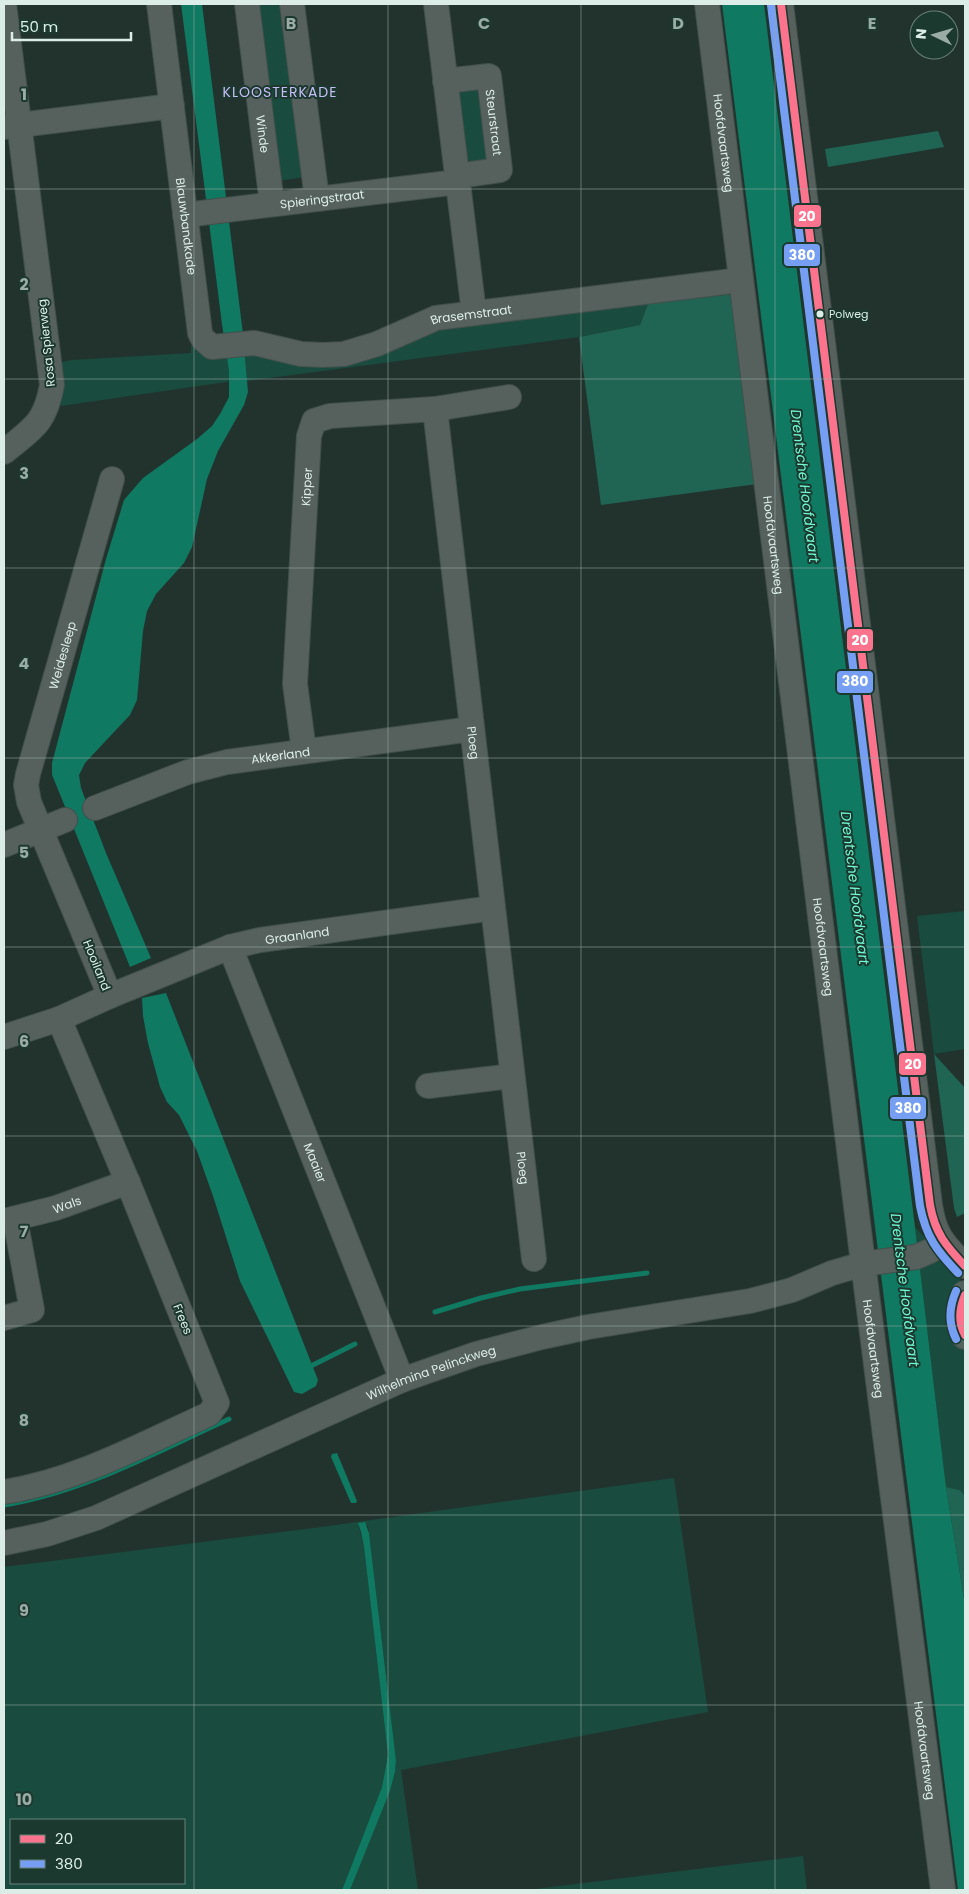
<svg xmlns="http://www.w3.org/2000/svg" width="969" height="1894" viewBox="0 0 969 1894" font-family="Poppins,sans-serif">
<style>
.green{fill:#194c3e;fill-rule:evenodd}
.forest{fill:#206553}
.water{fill:#0f7961}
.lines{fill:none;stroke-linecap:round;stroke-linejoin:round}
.stream{stroke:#0f7961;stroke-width:5}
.minor-casing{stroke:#42504b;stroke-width:26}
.major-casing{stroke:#42504b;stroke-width:30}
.minor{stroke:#56615d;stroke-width:24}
.major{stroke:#52635e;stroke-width:28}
.bus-1-casing{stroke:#1c3930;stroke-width:11}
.bus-2-casing{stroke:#1c3930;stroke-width:11}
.bus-1{stroke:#fc738d;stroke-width:8}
.bus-2{stroke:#769ff4;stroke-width:8}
.grid{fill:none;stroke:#9baca6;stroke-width:1;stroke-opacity:0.55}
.bus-dot{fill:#dcede7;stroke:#1c3930;stroke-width:2}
.labels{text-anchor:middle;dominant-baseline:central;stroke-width:4;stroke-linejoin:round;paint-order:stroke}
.bus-label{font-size:11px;fill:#dcede7;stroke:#1c3930;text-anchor:start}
.street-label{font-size:12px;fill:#dcede7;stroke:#1c3930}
.neighbourhood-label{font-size:14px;letter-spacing:1px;fill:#c6bcf5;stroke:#1c3930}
.water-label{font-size:14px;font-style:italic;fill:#71f7d1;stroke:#1c3930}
.grid-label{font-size:16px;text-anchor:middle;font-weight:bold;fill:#9baca6;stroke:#1c3930;stroke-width:4;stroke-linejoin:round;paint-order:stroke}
.line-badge{stroke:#1c3930;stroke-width:2}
.badge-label{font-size:14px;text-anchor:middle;font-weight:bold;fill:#fff}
</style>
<rect width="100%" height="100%" fill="#22332d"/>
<!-- green -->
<path class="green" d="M252 4H288L305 177 278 181Z
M480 81 495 158 466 170 454 84Z
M726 290 733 294 648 304 640 325 579 337 247 381 245 353 291 358 419 330Z
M191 346H196L227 355 230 379 227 382 212 384 61 406 55 363 73 360 191 353Z
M965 911V1049L934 1054 917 916Z
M915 1227 958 1273 961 1281 965 1345V1496L960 1490 946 1487Z
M674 1478 708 1712 401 1770 418 1890H350L390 1791 395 1772 396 1760 369 1533 368 1526 358 1523 364 1547 388 1755 382 1787 342 1890H4V1567L314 1528ZM11 1820H184V1883H11Z
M803 1856 807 1890H527Z"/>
<!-- forest -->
<path class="forest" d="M938 131 944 147 828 167 825 149Z
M733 294 757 484 601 505 579 337 640 325 648 304Z
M934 1054 965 1088V1213L957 1217 954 1208Z
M946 1487 960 1490 965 1496V1605Z"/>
<!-- water -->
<path class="water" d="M181 4H202L243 334 248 392 244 405 218 451 207 479 192 547 184 563 156 594 147 611 143 631 137 700 130 715 85 763 79 775 81 788 106 853 151 958 130 967 57 787 52 775V763L106 559 124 500 143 478 197 439 212 426 220 414 229 397V371L222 324Z
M722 4H764L915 1227 946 1487 965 1605V1890H958Z
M166 993 318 1380 316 1386 302 1394 294 1392 240 1281 213 1196 197 1151 179 1115 167 1102 160 1087 148 1043 143 1016 142 998Z
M337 1453 357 1501 356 1503H351L331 1457 332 1454Z
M365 1522 369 1533 396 1760 395 1772 390 1791 350 1890H342L382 1787 388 1755 364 1547 361 1532 358 1523Z"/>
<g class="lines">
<!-- stream -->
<path class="stream" d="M435 1312 481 1298 520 1289 647 1273
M311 1366 355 1344
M4 1505C84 1492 156 1452 229 1419"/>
<defs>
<g id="minor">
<path d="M4 4 52 385C45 424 33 428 4 452"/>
<path id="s1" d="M159 4 200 333 203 339 212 347 254 343 301 354 323 355 344 354 377 344 436 318 741 280"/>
<path id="s2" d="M247 4 272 204"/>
<path d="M292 4 317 199"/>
<path d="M436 4 474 313"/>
<path id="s3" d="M707 4 862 1255 943 1890"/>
<path d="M781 4 930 1205C935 1237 944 1244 965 1266"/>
<path id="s4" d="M445 81 489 76 500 170 457 176"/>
<path d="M4 127 172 106"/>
<path id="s5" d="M185 215 458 182"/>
<path id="s6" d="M435 409 534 1259"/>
<path id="s7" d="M304 751 295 684 309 436 314 421 330 416 435 409 509 397"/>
<path id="s8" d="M95 808 188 772 227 762 472 729"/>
<path d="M4 845 65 820"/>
<path id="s9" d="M230 947 402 1380"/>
<path id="s10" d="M110 996 230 947 260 940 493 908"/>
<path id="s11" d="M4 1037 59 1019 110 996 29 802 26 785 28 774 112 479"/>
<path d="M428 1086 512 1076"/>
<path id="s12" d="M4 1221 56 1208 128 1182"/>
<path d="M4 1318 32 1310 15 1219"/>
<path d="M4 1492C76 1481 143 1444 209 1414L217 1403 131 1190 59 1019"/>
<path id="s13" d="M4 1543 47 1534 96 1518 402 1380 476 1354 542 1337 588 1327 750 1301 792 1290 832 1273 863 1264 916 1257 930 1251 942 1243"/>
</g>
<path id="major" d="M965 1295C959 1308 958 1323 965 1335"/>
</defs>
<!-- minor casing -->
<use href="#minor" class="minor-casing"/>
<!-- major casing -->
<use href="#major" class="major-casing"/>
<!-- minor -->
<use href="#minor" class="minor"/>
<!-- major -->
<use href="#major" class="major"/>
<defs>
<path id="bus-1" d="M781 4 930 1205C935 1233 946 1246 965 1266
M965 1295C959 1309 958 1322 965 1335"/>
<path id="bus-2" d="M771 5 920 1206C926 1237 937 1251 958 1273
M956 1291C949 1307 948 1323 956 1339"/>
</defs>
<!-- bus-1 casing -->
<use href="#bus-1" class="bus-1-casing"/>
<!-- bus-2 casing -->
<use href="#bus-2" class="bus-2-casing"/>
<!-- bus-1 -->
<use href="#bus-1" class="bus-1"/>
<!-- bus-2 -->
<use href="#bus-2" class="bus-2"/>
</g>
<!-- grid -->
<path class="grid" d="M194 4V1890M388 4V1890M581 4V1890M775 4V1890M4 189H965M4 379H965M4 568H965M4 758H965M4 947H965M4 1136H965M4 1326H965M4 1515H965M4 1705H965"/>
<!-- markers -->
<circle class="bus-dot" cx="820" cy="314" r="4.5"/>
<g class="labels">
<!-- bus labels -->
<g class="bus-label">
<text x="829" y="314">Polweg</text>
</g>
<!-- street labels -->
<g class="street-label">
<text stroke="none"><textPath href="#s4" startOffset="91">Steurstraat</textPath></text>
<text stroke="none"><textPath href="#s2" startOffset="131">Winde</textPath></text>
<text stroke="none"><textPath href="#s3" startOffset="140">Hoofdvaartsweg</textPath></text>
<text stroke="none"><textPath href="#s5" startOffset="138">Spieringstraat</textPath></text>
<text stroke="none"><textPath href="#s1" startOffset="224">Blauwbandkade</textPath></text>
<text stroke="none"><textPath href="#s1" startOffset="618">Brasemstraat</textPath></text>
<text transform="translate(46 343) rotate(-96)">Rosa Spierweg</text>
<text stroke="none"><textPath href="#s7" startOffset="265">Kipper</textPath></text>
<text stroke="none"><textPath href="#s3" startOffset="545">Hoofdvaartsweg</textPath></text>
<text stroke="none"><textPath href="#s11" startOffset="476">Weidesleep</textPath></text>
<text stroke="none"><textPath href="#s6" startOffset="336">Ploeg</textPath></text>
<text stroke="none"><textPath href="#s8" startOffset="194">Akkerland</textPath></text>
<text stroke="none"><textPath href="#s10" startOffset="198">Graanland</textPath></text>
<text stroke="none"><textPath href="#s3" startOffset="950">Hoofdvaartsweg</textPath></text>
<text transform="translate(97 965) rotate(68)">Hooiland</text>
<text stroke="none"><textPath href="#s9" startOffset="232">Maaier</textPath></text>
<text stroke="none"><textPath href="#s6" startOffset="764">Ploeg</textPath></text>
<text stroke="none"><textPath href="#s12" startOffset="65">Wals</textPath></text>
<text transform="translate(183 1319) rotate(68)">Frees</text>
<text stroke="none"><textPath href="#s3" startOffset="1355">Hoofdvaartsweg</textPath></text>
<text stroke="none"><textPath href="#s13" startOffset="461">Wilhelmina Pelinckweg</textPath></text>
<text stroke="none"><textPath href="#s3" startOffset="1760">Hoofdvaartsweg</textPath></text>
</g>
<!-- neighbourhood labels -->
<g class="neighbourhood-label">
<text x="280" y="92">KLOOSTERKADE</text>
</g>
<!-- water labels -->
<g class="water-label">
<text transform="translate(805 486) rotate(83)">Drentsche Hoofdvaart</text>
<text transform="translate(855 888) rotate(83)">Drentsche Hoofdvaart</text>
<text transform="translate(905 1290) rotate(83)">Drentsche Hoofdvaart</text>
</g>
</g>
<g class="grid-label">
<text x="291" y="29">B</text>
<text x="484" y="29">C</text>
<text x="678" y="29">D</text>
<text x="872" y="29">E</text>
<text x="24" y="100">1</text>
<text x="24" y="290">2</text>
<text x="24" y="479">3</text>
<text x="24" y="669">4</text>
<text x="24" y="858">5</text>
<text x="24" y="1047">6</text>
<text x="24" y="1237">7</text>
<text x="24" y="1426">8</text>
<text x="24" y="1616">9</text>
<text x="24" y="1805">10</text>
</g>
<g class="line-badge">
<rect x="793" y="204" width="29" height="24" rx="5" fill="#fc738d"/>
<rect x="783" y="243" width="38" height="24" rx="5" fill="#769ff4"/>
<rect x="846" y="628" width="28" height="24" rx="5" fill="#fc738d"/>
<rect x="836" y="670" width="38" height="24" rx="5" fill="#769ff4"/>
<rect x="898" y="1052" width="29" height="24" rx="5" fill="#fc738d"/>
<rect x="889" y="1096" width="38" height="24" rx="5" fill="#769ff4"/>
</g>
<g class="badge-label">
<text x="807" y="221">20</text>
<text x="802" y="260">380</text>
<text x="860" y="645">20</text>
<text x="855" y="686">380</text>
<text x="913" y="1069">20</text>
<text x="908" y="1113">380</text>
</g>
<!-- border -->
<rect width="969" height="1894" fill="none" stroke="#dcede7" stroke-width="10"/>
<!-- legend -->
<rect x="10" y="1819" width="175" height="65" fill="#1c3930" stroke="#698179"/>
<rect x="20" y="1835" width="25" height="8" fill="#fc738d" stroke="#698179"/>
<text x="55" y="1844" font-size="15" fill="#dcede7">20</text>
<rect x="20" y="1860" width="25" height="8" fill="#769ff4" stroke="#698179"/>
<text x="55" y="1869" font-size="15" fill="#dcede7">380</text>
<!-- north arrow -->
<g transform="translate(934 35) rotate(275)"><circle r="24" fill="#1c3930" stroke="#698179"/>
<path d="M0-4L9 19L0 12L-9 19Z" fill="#9baca6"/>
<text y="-8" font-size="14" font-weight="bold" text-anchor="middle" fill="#dcede7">N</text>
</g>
<!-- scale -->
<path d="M12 32v8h119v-8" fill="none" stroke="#dcede7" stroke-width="2.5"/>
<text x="20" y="32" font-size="15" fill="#dcede7" stroke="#1c3930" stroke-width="4" paint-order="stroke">50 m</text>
</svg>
